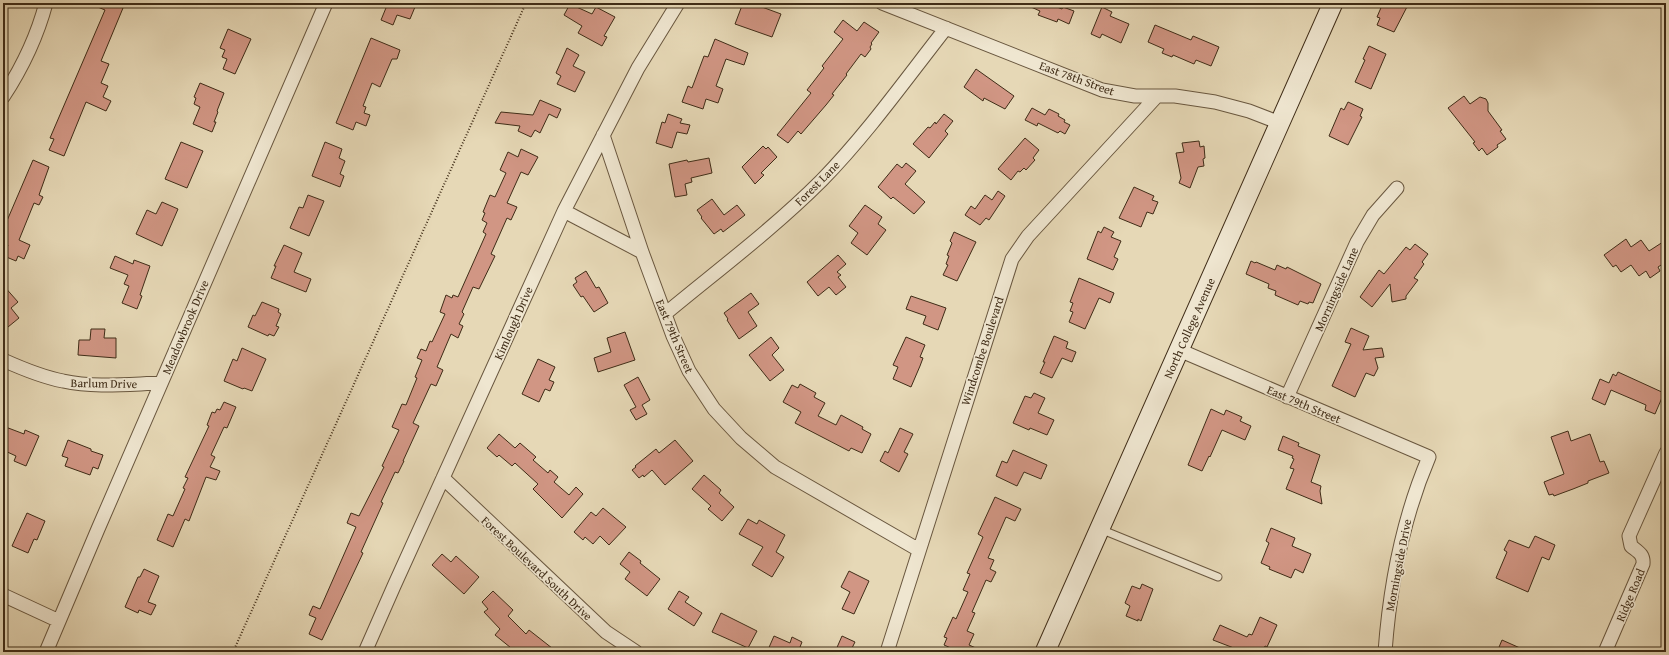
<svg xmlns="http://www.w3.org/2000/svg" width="1669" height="655" viewBox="0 0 1669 655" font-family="'Gentium Book Plus',serif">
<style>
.building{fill:#d19684;stroke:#3f2c17}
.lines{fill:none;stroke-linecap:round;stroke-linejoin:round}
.service-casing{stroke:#69573f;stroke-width:9}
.minor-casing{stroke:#69573f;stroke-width:15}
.secondary-casing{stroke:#3f2c17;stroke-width:21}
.path{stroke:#3f2c17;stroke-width:2;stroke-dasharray:1 2;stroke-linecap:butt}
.service{stroke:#efe6d0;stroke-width:7}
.minor{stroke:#efe6d0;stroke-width:13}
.secondary{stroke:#efe6d0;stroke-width:19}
.labels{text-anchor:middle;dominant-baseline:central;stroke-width:3.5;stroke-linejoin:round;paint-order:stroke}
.street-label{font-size:12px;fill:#3f2c17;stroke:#efe6d0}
</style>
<rect width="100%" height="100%" fill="#e6d8b6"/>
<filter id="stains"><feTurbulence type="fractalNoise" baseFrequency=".005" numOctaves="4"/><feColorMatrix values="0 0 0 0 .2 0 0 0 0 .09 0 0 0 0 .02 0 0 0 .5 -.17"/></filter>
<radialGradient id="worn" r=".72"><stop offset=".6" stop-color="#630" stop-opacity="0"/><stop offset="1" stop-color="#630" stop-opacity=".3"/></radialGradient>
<!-- building -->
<path class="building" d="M88 3H112L123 8 101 61 109 64 101 83 108 86 103 97 111 101 106 111 86 102 64 156 49 150 54 139 50 138 105 10Z
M388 3H405L415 7 410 19 397 15 393 25 381 20Z
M743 3H751L781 14 772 37 735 24Z
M1022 3H1047L1062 9 1063 7 1074 11 1069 24 1058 19 1057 22 1038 15 1040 11Z
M1383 3H1409L1394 32 1377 25 1380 18 1377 17Z
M570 4 592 14 596 7 615 17 604 36 607 37 602 46 578 33 582 26 564 15Z
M1102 7 1112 12 1110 16 1129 24 1121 43 1102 34 1100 38 1091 34Z
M843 20 857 31 864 22 879 32 871 43 872 44 870 47 871 49 865 57 861 54 846 74 847 75 832 94 834 95 826 105 801 134 798 131 788 143 777 135 811 93 807 90 824 68 822 66 843 39 834 32Z
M1155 25 1191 40 1193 36 1219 47 1211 66 1196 60 1194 64 1173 55 1172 57 1162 53 1164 49 1148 42Z
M228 29 251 39 235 74 223 69 227 59 222 57 225 50 220 48Z
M371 38 400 50 397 59H392L380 87 372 83 363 106 366 107 364 113 370 115 366 126 356 122 353 130 336 123Z
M715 39 748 53 744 65 726 59 716 86 723 89 718 103 706 99 703 109 682 102 688 86 692 88 704 56 708 57Z
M1369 46 1386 54 1371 89 1355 82 1365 60 1363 59Z
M567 48 579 55 573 66 585 72 575 92 557 84 561 76 556 73Z
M976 69 1014 96 1005 109 984 98 983 101 964 87Z
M200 83 224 93 217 111 218 112 214 122H216L212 132 193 124 200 107 194 104 196 98 194 97Z
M1464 96 1470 104 1480 97 1486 99 1488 103V111L1502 130 1500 131 1506 139 1497 145 1498 147 1487 155 1482 148 1479 151 1473 143 1475 142 1448 108Z
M540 100 561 109 557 118 549 114 540 133 535 130 531 137 518 131 520 126 495 123 501 112 533 115Z
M1348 102 1363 109 1360 116 1362 117 1348 145 1329 136 1341 108 1344 110Z
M1032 108 1045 115 1049 109 1059 114 1058 116 1065 120 1064 122 1070 125 1065 134 1060 131 1058 133 1038 123 1037 126 1025 120Z
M668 114 682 119 680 123 690 125 687 134 677 132 672 148 656 143 662 122 665 123Z
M944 114 953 121 945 131 948 134 929 158 913 144 928 127 930 128 935 122 936 124Z
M1025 138 1039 150 1033 158 1035 160 1026 170 1024 168 1020 172 1018 171 1011 180 998 169Z
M1199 141 1200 147 1204 146 1205 158 1203 159 1204 166 1198 167 1190 188 1179 183 1181 178 1176 153 1184 152 1182 143Z
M181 142 203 151 187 188 165 179Z
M325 142 342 149 339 158 345 161 340 174 344 176 340 187 312 176Z
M763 146 766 149 768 147 777 157 761 173 764 175 755 184 742 167Z
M521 149 538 157 528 175 521 172 507 203 517 207 511 220 507 218 491 254 495 256 479 289 473 287 462 312 464 314 459 324 463 326 458 338 451 334 437 367 443 370 436 386 431 384 413 423 419 426 403 461H404L398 473 395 472 381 502 383 503 361 552 363 553 322 640 309 634 316 618 309 615 313 606 320 609 356 527 347 523 351 513 359 516 384 467 382 466 399 430 392 427 402 404 406 405 417 378 415 377 422 360 417 358 421 349 426 351 430 341 432 342 445 314 440 312 446 295 452 298 453 295 458 297 486 234 483 232 487 223 482 220 485 213 483 212 490 195 495 197 506 173 500 170 508 152 518 157Z
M709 158 712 173 691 178 692 182 685 184 687 195 675 197 669 164 687 160 688 162Z
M33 160 49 167 39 195 43 197 39 205 34 203 19 240 30 245 24 259 18 256 16 261 4 256 8 245 3 243V230Z
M906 163 916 171 905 184 925 202 914 214 893 197 891 199 878 187 897 164 902 168Z
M1134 187 1154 196 1152 200 1158 202 1153 214 1147 212 1141 227 1119 218Z
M998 191 1005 196 989 220 986 218 980 225 965 215 971 206 975 209 985 195 992 200Z
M308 195 324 201 309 236 290 228 299 207 303 208Z
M712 199 724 215 737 205 745 215 723 232 721 229 714 234 701 218 702 217 697 210Z
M162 202 178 209 162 246 136 234 147 210 156 214Z
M865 205 882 217 878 224 886 230 867 255 851 243 858 233 849 226Z
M1104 227 1114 232 1111 237 1121 241 1114 257 1118 259 1113 270 1087 259 1098 231 1101 233Z
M954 232 976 242 957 281 943 275 948 265 946 264 949 256 947 255 952 243 950 241Z
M1626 239 1631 247 1641 240 1649 251 1666 240V262L1658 267 1660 271 1650 278 1646 271 1639 276 1631 265 1621 272 1616 265 1613 267 1604 255Z
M1415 244 1428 254 1422 262 1424 264 1414 278 1418 280 1406 296V299L1392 302 1390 284 1372 307 1360 297 1379 270 1384 274 1406 247 1410 250Z
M284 245 302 253 294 272 311 279 306 292 271 278 276 266H274Z
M838 255 846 264 837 272 841 275 838 277 846 287 836 295 829 287 818 296 807 282Z
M115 256 133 264 134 260 150 266 140 295 142 296 137 309 122 303 129 286 124 284 128 275 110 268Z
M1251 261 1255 263 1256 262 1275 270 1277 265 1286 269 1287 267 1321 284 1313 303 1309 302 1308 304 1300 301 1298 305 1275 295 1276 291 1268 288 1269 284 1246 274Z
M586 271 596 288 599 287 608 303 594 312 583 296 581 297 573 285 577 282 575 278Z
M1079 278 1114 293 1110 303 1099 298 1085 329 1069 322 1073 312 1070 311 1073 303 1070 302Z
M3 285 18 302 11 308 19 318 8 327 3 322Z
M751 293 759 304 748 312 757 326 739 339 727 320 728 319 724 313Z
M911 296 946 308 938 330 923 324 926 316 906 309Z
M262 302 279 309 278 312 281 314 276 326 279 327 274 336 269 334 268 336 248 327 253 315 255 316Z
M1351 328 1369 336 1363 350 1382 348 1384 357 1375 358 1378 368 1374 376 1366 373 1355 397 1332 386 1351 344 1345 342Z
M91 329H105L104 338H116V358L78 355 79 340H90Z
M625 332 635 360 598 372 594 358 611 352 607 338Z
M1054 336 1068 342 1066 348 1076 352 1072 362 1062 358 1052 378 1040 373 1045 362H1043Z
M771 337 779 348 772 355 784 370 770 381 749 355Z
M906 337 925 345 920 357 923 358 920 366 911 387 893 379 898 367 893 365Z
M242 348 266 359 252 391 244 388 243 389 224 381 233 359 237 361Z
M538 359 555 367 549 380 554 382 550 391 545 389 539 402 522 394Z
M1618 372 1664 393 1655 414 1645 410 1646 405 1611 390 1605 405 1592 399 1600 379 1609 383 1613 374 1616 376Z
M638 377 650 400 642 405 647 414 636 420 630 410 636 407 624 385Z
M800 384 816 393 814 397 825 403 818 416 836 425 841 415 863 427 862 429 871 434 862 453 851 448 849 451 795 423 801 412 783 402 792 385 798 388Z
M1034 393 1045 398 1038 413 1054 420 1047 435 1030 428 1029 430 1013 423 1025 396 1031 398Z
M224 402 236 407 227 428 224 427 211 455 215 457 210 467 220 471 216 480 206 477 189 521 185 519 173 547 157 540 168 514 173 516 185 489 183 488 188 478 185 477 209 426 207 425 212 412 215 413 217 409 220 410Z
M1211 409 1224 415 1226 410 1242 417 1240 421 1251 426 1245 440 1222 430 1210 457 1209 456 1202 471 1188 465Z
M3 426 24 434 25 430 39 436 26 466 14 461 16 456 3 450Z
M900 428 913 434 904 452 908 454 899 472 880 461 885 451 888 453Z
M1568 431 1571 441 1590 434 1600 462 1604 461 1609 473 1588 481V483L1573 489 1554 496 1553 494 1549 495 1544 482 1564 474 1551 437Z
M499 434 515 448 520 443 536 457 533 460 548 473 550 470 558 477 554 482 569 495 576 487 583 494 562 518 533 489 538 484 515 463 512 466 499 455 497 457 487 448Z
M1283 436 1299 443 1298 446 1320 455 1311 482 1321 486 1320 491 1322 504 1286 489 1294 469 1290 468 1294 459 1292 458 1293 456 1278 450Z
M68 440 91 449V451L103 455 98 469 93 467 90 475 65 466 68 458 62 456Z
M675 440 693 461 665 485 652 470 644 477 643 475 639 478 632 470 636 467 635 466 656 449 659 453Z
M1013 450 1047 465 1041 479 1024 472 1017 486 996 476 1002 461 1007 463Z
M704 475 721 490 719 493 734 507 722 521 708 509 711 506 692 489Z
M995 497 1021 509 1015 521 1006 517 988 558 994 560 990 569 996 572 991 582 986 580 972 612 975 613 967 631 974 634 969 645 985 652H960L944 645 947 638 944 637 953 617 956 619 968 592 963 590 970 574 967 573 983 537 978 534Z
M603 508 626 527 609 545 600 536 593 544 585 537 583 540 574 532 591 512 596 516Z
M27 513 45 521 37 540 34 539 28 553 12 546Z
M748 519 757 524 759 520 785 535 776 552 784 557 772 577 752 565 763 547 739 534Z
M1271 528 1295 538 1292 546 1311 554 1303 573 1295 569 1291 578 1269 569 1270 567 1261 563 1269 543 1266 541Z
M1535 536 1555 545 1549 560 1542 557 1528 592 1496 578 1507 552 1504 550 1509 540 1529 548Z
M629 552 641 561 640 563 660 579 647 596 625 579 630 572 620 564Z
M442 554 451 562 456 556 479 577 464 594 432 565Z
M144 569 159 576 148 602 156 605 151 615 139 610 138 613 125 607 138 577H140Z
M849 571 869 581 854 614 842 609 850 592 841 587Z
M1142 584 1153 589 1141 621 1138 619V621L1126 616 1130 606 1125 603 1132 586 1140 589Z
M493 591 513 610 508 616 526 634 529 630 557 652H516L495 635 500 629 484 612 488 609 482 602Z
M679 591 689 597 685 602 702 613 694 626 668 609Z
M721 613 757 631 748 648 712 632Z
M1260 617 1277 625 1267 647 1265 646 1262 652H1254L1247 649 1246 651 1240 648 1239 650 1213 640 1220 625 1247 637 1249 634 1252 635Z
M774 636 790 643 792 637 802 642 800 647 810 652H767Z
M842 636 855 642 850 652H835Z
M1502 640 1529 652H1497Z"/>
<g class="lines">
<defs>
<path id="service" d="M1100 529 1218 577"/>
<path id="minor" d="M882 3 1102 90 1135 96H1175L1215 102 1249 111 1280 123
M3 97C22 68 37 37 46 3
M603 135 642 252 673 336 689 371 714 409 741 438 775 467 919 550
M564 211 642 252
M665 314C718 270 773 229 822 180 867 134 906 79 946 28
M1179 350 1429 457C1402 520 1390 584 1385 652
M3 360C23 369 42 377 63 381 95 388 129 384 161 383
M1287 397 1357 242 1373 215 1397 188
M443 478 606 632 636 652
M3 595 59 621
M46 652 98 529 326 3
M365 652 394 586 564 211 638 68 678 3
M887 652 1012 259 1028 236 1157 96
M1605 652 1643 564C1644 554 1638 552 1631 546L1629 536 1666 453"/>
<path id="secondary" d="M1045 652 1333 3"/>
</defs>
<!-- service casing -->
<use href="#service" class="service-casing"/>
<!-- minor casing -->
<use href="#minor" class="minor-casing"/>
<!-- secondary casing -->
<use href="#secondary" class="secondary-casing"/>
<!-- path -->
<path class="path" d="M233 652 526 3"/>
<!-- service -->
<use href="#service" class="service"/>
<!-- minor -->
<use href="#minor" class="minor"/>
<!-- secondary -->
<use href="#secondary" class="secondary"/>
</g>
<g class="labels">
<!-- street labels -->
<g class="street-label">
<text transform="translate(1077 78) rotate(20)">East 78th Street</text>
<text transform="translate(817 183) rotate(-45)">Forest Lane</text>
<text transform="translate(1336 289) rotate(-66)">Morningside Lane</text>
<text transform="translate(513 323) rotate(-66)">Kimlough Drive</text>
<text transform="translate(185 327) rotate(-67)">Meadowbrook Drive</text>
<text transform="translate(1189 328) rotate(-66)">North College Avenue</text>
<text transform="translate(675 336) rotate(67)">East 79th Street</text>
<text transform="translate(982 351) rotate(-72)">Windcombe Boulevard</text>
<text transform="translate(104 383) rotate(1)">Barlum Drive</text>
<text transform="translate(1304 404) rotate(23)">East 79th Street</text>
<text transform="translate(1398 565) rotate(-79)">Morningside Drive</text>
<text transform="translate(537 568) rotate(43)">Forest Boulevard South Drive</text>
<text transform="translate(1630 595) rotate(-67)">Ridge Road</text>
</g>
</g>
<!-- margin -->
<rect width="1669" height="655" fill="none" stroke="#e6d8b6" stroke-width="16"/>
<rect x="4" y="4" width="1661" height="647" fill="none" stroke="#3f2c17" stroke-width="2"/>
<rect x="8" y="8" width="1653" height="639" fill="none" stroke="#3f2c17"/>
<rect width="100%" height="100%" filter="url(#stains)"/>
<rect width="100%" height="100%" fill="url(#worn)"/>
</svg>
